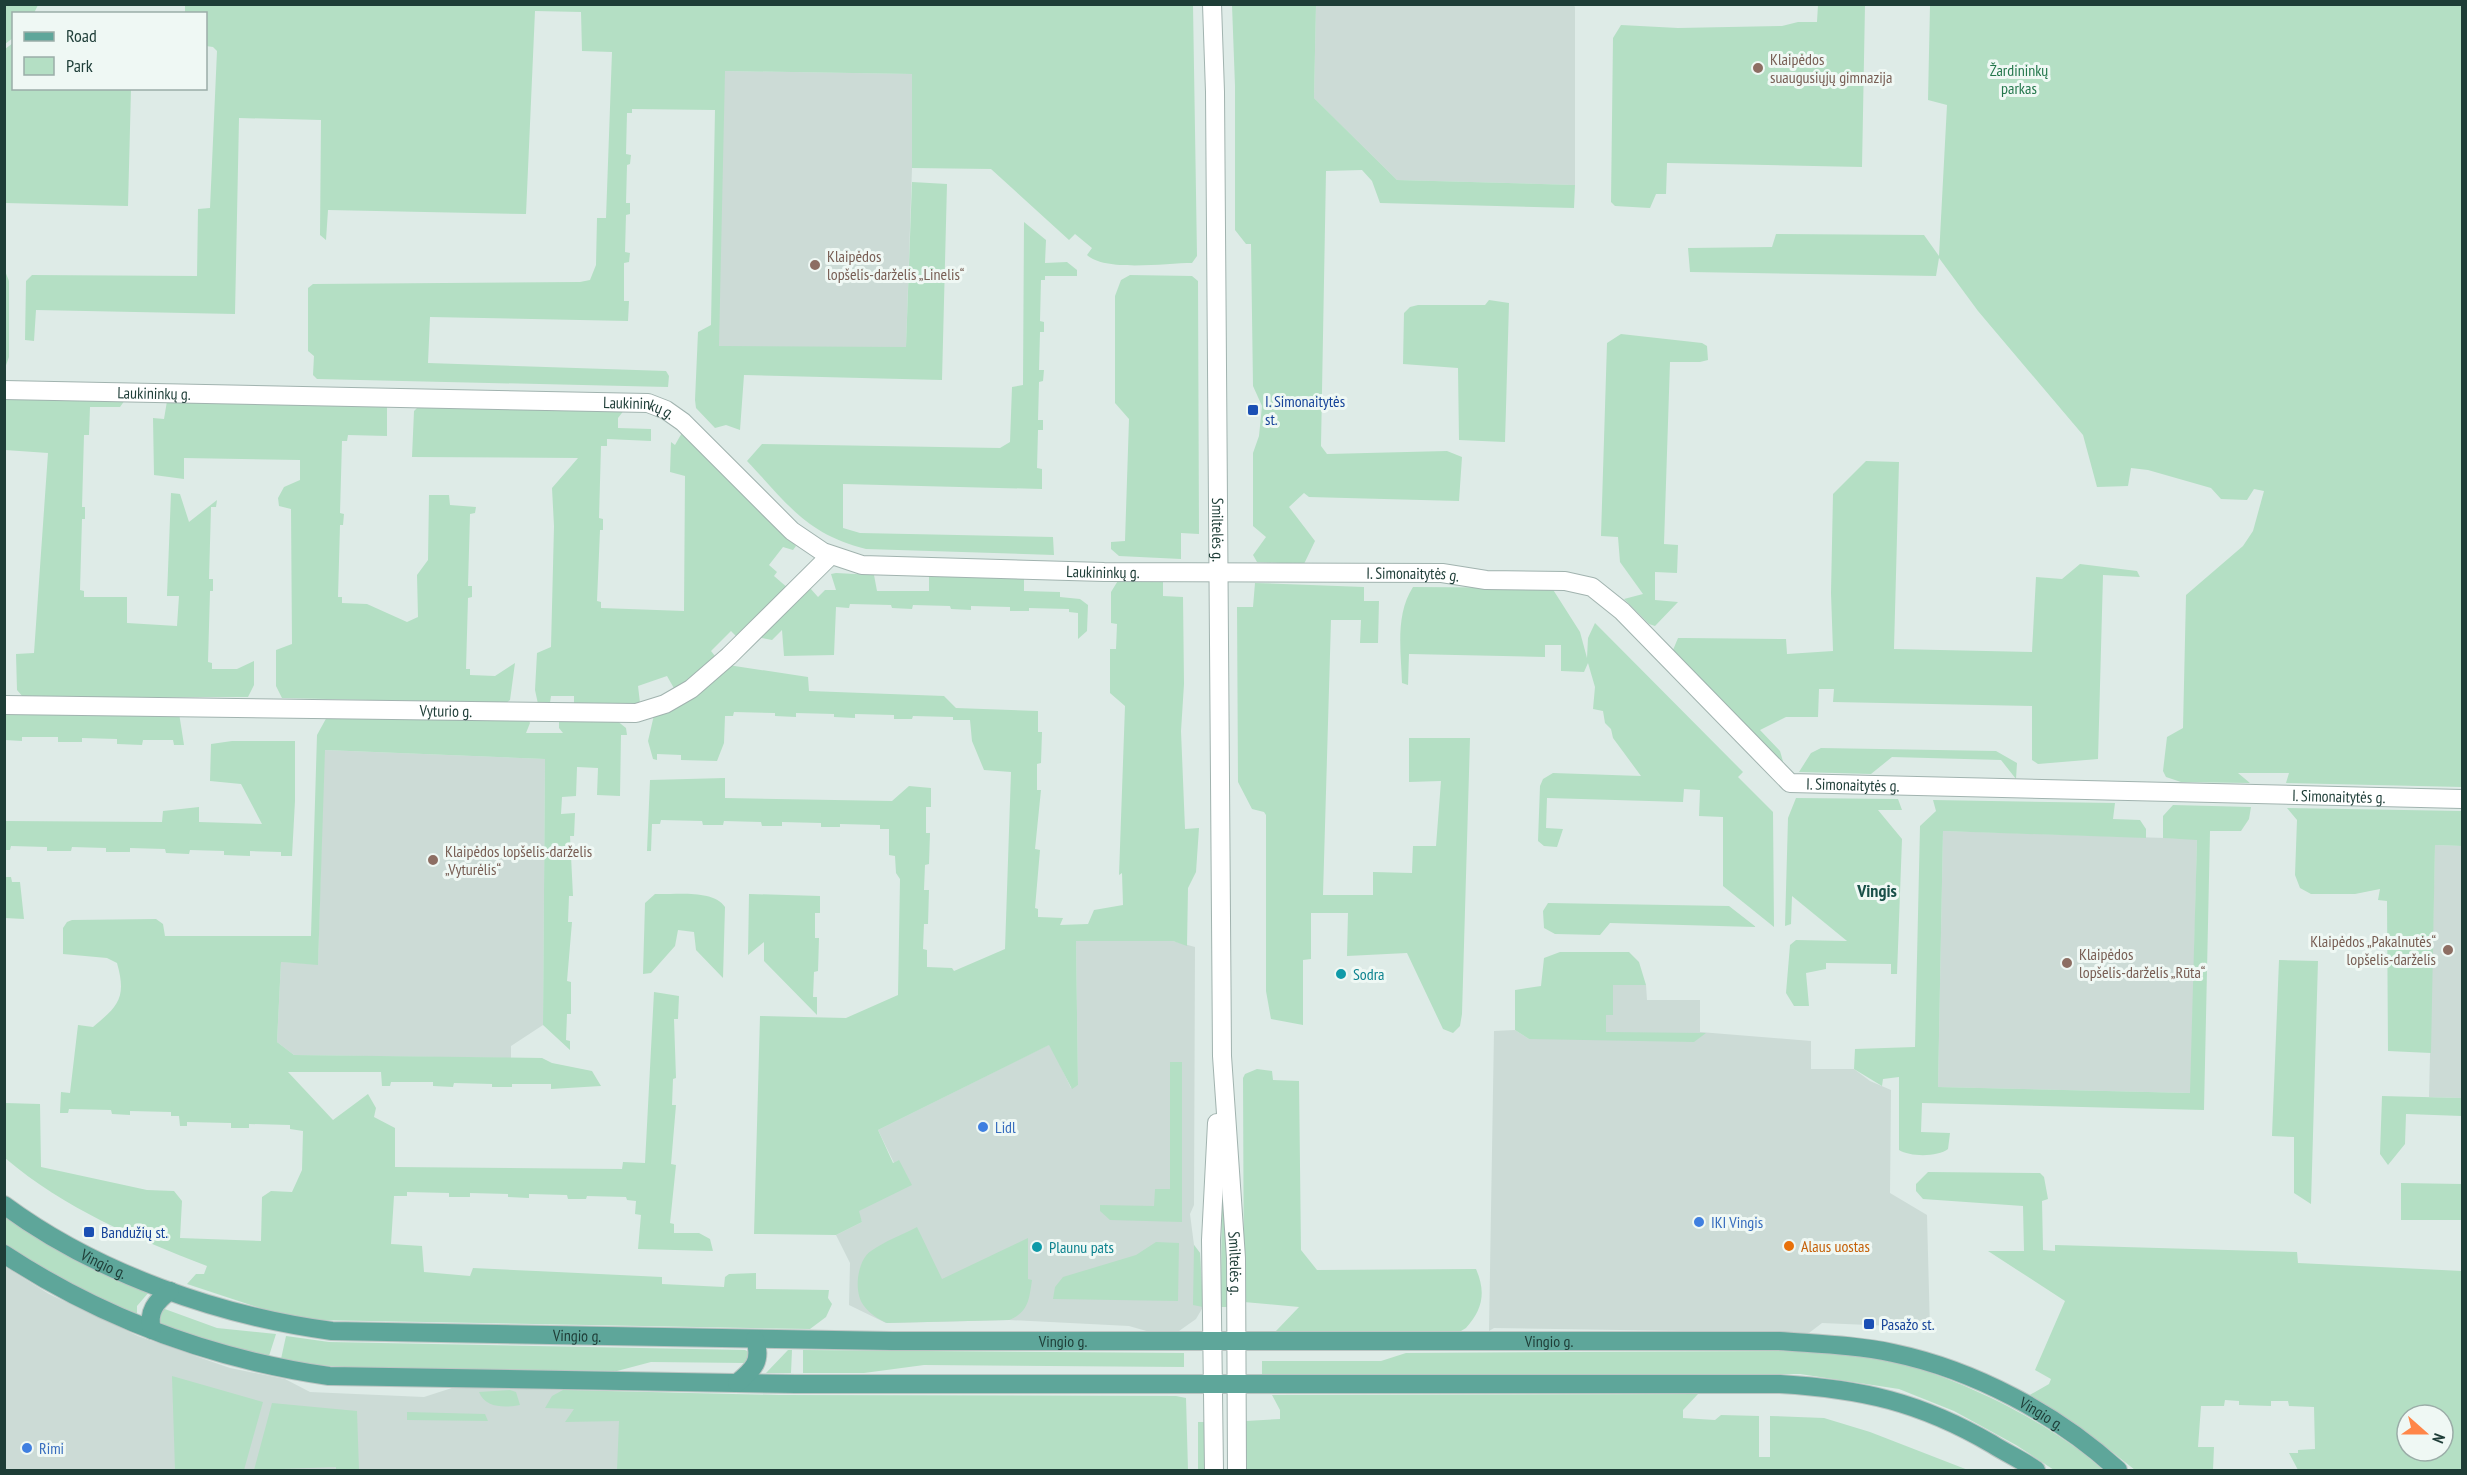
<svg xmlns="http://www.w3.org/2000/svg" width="2467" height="1475" viewBox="0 0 2467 1475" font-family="'PT Sans Narrow',sans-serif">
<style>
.built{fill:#ccdbd6}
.green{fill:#b4dfc4;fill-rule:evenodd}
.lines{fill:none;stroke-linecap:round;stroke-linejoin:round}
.minor-casing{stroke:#a1b3af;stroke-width:20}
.major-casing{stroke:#bcc5c3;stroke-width:20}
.minor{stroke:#fff;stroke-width:18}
.major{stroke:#5ea69a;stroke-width:18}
.education-dot{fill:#8d6e63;stroke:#eff8f4;stroke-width:2}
.transit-dot{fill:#1a4fb4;stroke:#eff8f4;stroke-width:2}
.culture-dot{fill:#0f9aa8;stroke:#eff8f4;stroke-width:2}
.shop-dot{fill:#3f7fe0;stroke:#eff8f4;stroke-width:2}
.food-dot{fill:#e8710a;stroke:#eff8f4;stroke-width:2}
.labels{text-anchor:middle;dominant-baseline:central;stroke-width:6;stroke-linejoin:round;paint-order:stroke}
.education-label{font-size:16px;fill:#785e54;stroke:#eff8f4;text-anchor:start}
.park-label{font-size:16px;fill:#24774c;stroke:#eff8f4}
.street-label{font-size:16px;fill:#1e3d37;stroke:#eff8f4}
.transit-label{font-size:16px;fill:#164399;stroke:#eff8f4;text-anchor:start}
.culture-label{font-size:16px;fill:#0d838f;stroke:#eff8f4;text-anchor:start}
.shop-label{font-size:16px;fill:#366cbe;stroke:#eff8f4;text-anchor:start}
.food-label{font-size:16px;fill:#c56008;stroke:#eff8f4;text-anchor:start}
.neighbourhood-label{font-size:18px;font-weight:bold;fill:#185048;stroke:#eff8f4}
</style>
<rect width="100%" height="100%" fill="#deebe7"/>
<!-- built -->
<path class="built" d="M1573 4 1575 7V185L1397 180 1314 98 1316 5Z
M724 71 912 74V168L906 347H718Z
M324 750 545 759 543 1025 511 1046V1058L294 1055 277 1042 281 962 318 964Z
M1943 831 2197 839 2191 1093 1938 1087Z
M2435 845 2462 846V1098L2429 1097Z
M1076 941H1173L1195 947 1194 1205 1190 1214 1194 1245 1200 1253 1203 1307 1196 1319 1179 1331 1157 1334 1129 1326 1009 1320 886 1323 849 1305 850 1263 836 1235 862 1222 858 1211 899 1160 894 1163 878 1130 1050 1044 1071 1088 1078 1085Z
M1613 985H1646L1647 1000H1700V1032L1811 1041V1069H1854L1870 1081 1891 1090 1890 1193 1927 1215 1930 1331 1915 1327 1822 1323 1809 1333 1494 1328 1489 1331 1494 1031 1515 1030 1529 1039 1606 1032V1015H1613Z
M4 1266 49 1294 138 1336 230 1368 285 1379 310 1392 424 1397 455 1387 672 1393 671 1470H5Z"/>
<!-- green -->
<path class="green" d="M5 4 38 5 34 13 14 14 13 38 5 44Z
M158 5H1193L1197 256 1192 263C1166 263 1105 272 1087 255L1092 248 1075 234 1069 240 991 169 912 168V74L725 71 719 346 906 347 912 182 947 184 942 380 744 375 740 430 726 425 715 428 696 408 695 400 698 332 711 325 715 110 632 109V113H627L626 154 631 155 630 164 627 165 626 203H630V214L626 215 625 252 630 253 629 262 624 263V301H629L628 321 430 317 428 363 666 371 669 376 668 387 317 379 313 375 314 356 308 351V288L313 284 580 282 590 280 596 265 597 218H606L612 52 582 51 581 12 535 11 526 214 328 210 326 240 320 235 321 120 239 118 235 314 36 310 34 341 25 340 26 281 32 275 197 276 198 209 210 208 217 51 213 47 206 46V14L185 13V5Z
M1232 5H1316L1314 98 1397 180 1575 185 1574 208 1380 203 1372 181 1362 170 1326 171 1321 446 1327 454 1447 451 1462 457 1459 501 1309 497 1304 493 1289 507 1315 541 1304 564 1257 562 1253 555 1266 537 1253 526V453L1259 436 1262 406 1253 386 1251 244H1246L1235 230V86Z
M1818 5H1865L1862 167 1667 163 1666 194H1656L1650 208 1615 206 1611 202 1613 38 1621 25 1678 28 1782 26 1798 22H1817Z
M1930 5H2462V787L2286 783 2289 773H2238L2250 783 2181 782 2166 777 2163 771 2167 737 2183 728 2186 595 2243 546 2253 531 2264 491 2254 489 2247 500 2221 499 2211 488 2148 470 2131 468 2128 486 2097 487 2083 435 1978 311 1939 258 1936 276 1690 272 1688 248 1772 247 1776 234 1924 235 1939 256 1947 105 1928 100Z
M13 43 14 88 131 89 128 206 5 203V49Z
M1024 222 1046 240 1045 263 1067 262 1077 270V276H1045V280H1041L1040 321 1044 322V332H1040L1039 370H1044L1043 381 1039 382 1038 420H1043V430H1038L1037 468 1042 469V489L843 484V528L860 533 1053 537 1054 555 866 549C806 534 788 504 747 461L762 444 1000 448 1010 442 1012 387 1023 385Z
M5 271 9 281V357L5 368Z
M1130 275 1192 276 1198 281 1199 534 1181 533V559L1119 556 1111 549V542L1125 541 1129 419 1115 403V296L1121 280Z
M1489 300 1509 303 1505 442 1459 440 1458 368 1403 364 1404 313 1410 307 1418 305H1485Z
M1621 334 1702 343 1707 346 1708 360 1700 362H1670L1664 544 1678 545 1677 573 1655 572V600L1678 602 1655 626 1649 624 1624 599 1643 594 1620 562 1618 537 1601 536 1607 343Z
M4 398 125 400 120 407H90L89 435H84L82 507H85V519H82L80 590 84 591V597H127V623L177 626 179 596H167L171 493 180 494 189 522 217 500 216 507H211L209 579H213V591H210L208 662 212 663V669H237L254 661V685L248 697H23L17 690 16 654 34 653 48 453 5 450Z
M167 401 387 405V436L348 435 347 441H342L340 513 344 514 343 525H340L338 597H342V603L367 604 407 622 418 617 417 575 428 560 429 495H449L450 505 476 507 475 513 470 514 468 586H472V597L468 598 466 669H470V675L495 676 515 663 510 700 506 703 282 698 276 686V650L292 644 291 509 279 506 278 498 284 487 300 480V460L184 458V479L154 475 153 418 164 419Z
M420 405 625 409 618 418V428L651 429V441L607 439V446H601L599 518 603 519V530H600L597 601 601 602V608L684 611 685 476 670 472 671 442 675 445 683 431 796 546 793 550 783 547 769 565 777 572 774 576 789 589 736 636 731 631 711 651 715 656 677 689 675 690 667 676 638 686 640 703 574 704V696H551L550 703 538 704 535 690 537 653 551 647 554 526 552 488 578 458 412 457 414 411Z
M1866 461 1899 462 1894 649 2032 652 2036 577 2062 579 2080 564 2137 571 2140 577 2103 575 2098 759 2038 764 2032 760V706L1833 702 1834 689H1819L1818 717H1786L1760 730 1780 751 1784 765 1673 650 1678 638H1684L1786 639 1787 654 1833 651 1831 593 1833 494Z
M836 573 874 575 877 591H929V574L1024 576V591L1060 592V597L1080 599 1088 605 1087 631 1078 639V613L1069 612V609L1029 608V611H1010V607L971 606V610L951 609 950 606 913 605 912 609 892 608 891 605 850 604 849 608 836 607 834 655 784 656 782 630 772 640 757 637 810 588 818 597 825 590H836L831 574Z
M1119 579 1163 580V596L1183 597 1184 684 1181 731 1185 829 1199 828 1196 872 1188 888 1187 946 1173 941H1076L1078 1085 1072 1089 1049 1045 878 1130 893 1163 899 1160 912 1185 859 1211 862 1222 836 1235 754 1234 760 1016 846 1018 898 995 900 879 896 873 895 856 889 855V829H880V825L840 824V827H821V823L782 822V826H762L761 822 724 821 723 825H703L702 821 661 820 660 824H652L651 851H647L650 780 725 778V798L892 801 909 786 931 788V807H926V833H930L929 864 925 865 924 890H929L928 924H924L923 949 927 950V967L952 968 954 971 1005 949 1011 772 984 770 972 741 970 720H953V717L913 716 912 719H894V715L855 714V718L834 717V714L796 713V717L775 716V713L734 712 733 716H725L724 743 717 761 681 760V755L657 754V760L653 759 648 741 654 715 728 665 808 677 809 691 944 696 956 708 1038 711V732H1042L1041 763 1037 764V790H1041L1035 849 1040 850 1035 908 1038 909V917L1063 918 1060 925 1088 924 1094 910 1123 905 1122 873 1119 875 1125 706 1110 693V649H1116L1117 624 1111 623V592Z
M1255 583 1364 587V601H1379L1378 643H1360L1361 620H1331L1323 895H1373V872L1412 873 1413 846H1436L1441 781 1409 782V738H1470L1462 1014 1460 1026 1453 1033 1443 1029 1407 953 1347 956 1348 913H1311V959L1303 960V1025L1271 1019 1266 991V815L1264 812 1252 809 1238 782 1237 607H1253Z
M1413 587 1552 588 1580 632 1587 658 1588 638 1595 623 1743 772 1738 777 1773 812 1774 927 1723 886V817L1699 816 1700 790 1684 789 1683 802 1547 798 1546 828 1563 829 1557 847 1544 846 1538 841 1540 786 1543 779 1553 773 1641 776 1613 738 1611 729 1605 723 1603 711 1593 709 1595 687 1588 663 1584 672 1561 671V645H1545V657L1409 654 1408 685 1402 683C1401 651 1395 615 1413 587Z
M5 712 179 713 184 745H174L173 740H143L142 745 117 744V739L82 738V742H58V737H22V741L5 740Z
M328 715 528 718 530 723 526 733H563L559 728V719L616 720 626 728 627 735H621L620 796 597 795 598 768 577 767 576 796 562 797 561 814 575 813 574 836H570L573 896H569L568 922H572L567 981 571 982V1014H567L566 1040 570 1041V1050L543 1025 545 759 325 750 318 965 281 962 277 1042 294 1055 542 1058 552 1063 592 1071 601 1086 551 1089V1084H512V1087H492V1084L454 1083 453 1087 433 1086V1082H391L390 1086H382L381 1072H288L333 1120 368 1094 376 1108 374 1117 395 1128V1167L622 1169 623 1162 645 1163 654 992 679 996 678 1019H674L676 1078 673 1079 672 1105H676L671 1164 676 1165 670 1223 674 1224V1233H699L710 1239 713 1251 638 1249 641 1215 635 1214 636 1201 627 1200 626 1197 587 1196 586 1199H568L567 1195 529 1194V1198L508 1197V1194L470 1193V1197H449V1193L407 1192V1196H394L391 1244 422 1246 424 1272 470 1276 473 1268 662 1277V1284L724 1287 725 1277 729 1274 756 1273V1289L829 1290 828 1298 832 1304 826 1317 810 1329 313 1320 266 1310 187 1284 196 1274H204L207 1266C135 1238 65 1209 5 1158V1103L40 1104 41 1167 147 1190 174 1191 182 1201 180 1238 261 1241 262 1197 271 1191 292 1192 302 1170 303 1131 290 1129V1125L249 1124V1128H231V1123L187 1122V1126H180L179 1116H171V1112L130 1111V1115L112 1114 111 1110 69 1109 68 1113H60L61 1092 70 1093 78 1025 93 1027C118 1006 127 998 117 963L107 958 63 954V928L67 922 72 920 156 919 163 924 165 936H311L317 735Z
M232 741H295V801L292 856H281V852L250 851V856L224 855V851L190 850 189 854 166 853 165 849 130 848V852H106V848L72 847 71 851H47V847L11 846 10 850H5V821L162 822 163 811 199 807V822L262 824 241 784 210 781 211 744Z
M1821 748 1996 751 2017 763 2016 779 2001 760 1892 757 1871 774 1799 772 1811 753Z
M1796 798 1898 799 1902 810H1878L1902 839 1897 974H1891V964L1826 963V969L1806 973 1809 1006H1794L1786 993 1790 945 1796 940 1847 941 1792 896 1791 924 1785 926 1788 818Z
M1933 800 2115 803 2113 819 2140 820 2146 829V838L1943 831 1938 1087 2190 1093 2197 840 2163 838V816L2173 805 2251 807 2249 819 2241 831H2210L2204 1110 1922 1103 1921 1132 1950 1133 1948 1149C1938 1157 1910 1157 1899 1150V1077L1883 1079 1882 1086 1854 1069 1855 1049 1915 1047 1920 826 1936 811Z
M2287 808 2462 811V846L2435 845 2431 1053 2388 1051 2387 901 2378 900 2380 889 2355 894H2311L2300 888 2295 875 2297 820Z
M5 877H11L12 882H20L24 919 5 918Z
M655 894C674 895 713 889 725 907L723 978 696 950 694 932 678 930 675 946 651 973 643 974 645 903Z
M749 894 820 896V913H815V938H819L818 971 814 972 813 997H817V1015L764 961V942L748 955Z
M1548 903 1729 906 1756 927 1610 923 1600 935 1555 934 1544 928 1543 911Z
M1560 952H1629L1639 962 1646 985H1613V1015H1606V1032L1706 1033 1694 1042 1529 1039 1515 1030V990L1541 986 1544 958Z
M2279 960 2318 961 2311 1204 2294 1193V1137L2272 1136Z
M1170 1062H1182V1222L1110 1220 1100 1211V1205L1154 1206 1155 1189H1170Z
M1257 1069 1272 1071 1273 1080 1299 1081 1301 1250 1317 1270 1476 1269C1486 1292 1483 1309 1466 1328L1461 1331H1276L1299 1307 1244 1302 1243 1078 1245 1074Z
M2382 1096 2462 1098V1116L2406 1114 2405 1144 2388 1165 2380 1154Z
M1222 1167 1227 1202V1307H1221Z
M1928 1172 2040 1173 2044 1177 2048 1199 2042 1201 2043 1250 2055 1251V1245L2297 1252 2298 1263 2462 1271V1470H2298L2289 1453H2298V1450L2315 1449 2314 1407 2289 1406 2288 1401H2271V1406L2239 1405V1401L2225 1400 2224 1406H2201L2198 1447H2214L2213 1470H2135L2083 1429 2028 1396 2049 1384 2051 1379 2035 1370 2065 1301 1988 1251H2024L2023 1206 1923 1199 1916 1191V1184ZM2407 1415H2443V1451H2407Z
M2401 1183 2462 1184V1220H2401Z
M4 1214 149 1292 137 1306V1316L61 1280 5 1246Z
M917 1227 942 1279 1028 1238V1279L1032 1280C1029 1299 1029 1312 1009 1320L887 1323C878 1319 870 1314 864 1306 853 1293 857 1260 871 1251 885 1241 902 1235 917 1227Z
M1156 1242 1179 1243 1178 1301 1053 1299 1055 1287 1063 1277 1136 1255Z
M1194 1245 1200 1253 1203 1307 1193 1305Z
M162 1308 217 1328 276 1334 269 1356 211 1342 159 1323 158 1310Z
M286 1336 329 1342 745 1350 749 1352 751 1358 746 1363 651 1362 617 1371 344 1367 304 1364 281 1359Z
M788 1350H792L791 1373H766Z
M803 1350 1184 1353V1367L924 1365 864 1373H803Z
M1780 1351C1820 1352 1859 1354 1898 1363 1962 1379 2055 1425 2103 1470H2054L2016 1445 1954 1411 1899 1389 1800 1374 1262 1375V1361H1381L1406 1353Z
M172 1376 263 1402 244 1470H175Z
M510 1390 516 1392 520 1405C505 1408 485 1408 479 1392Z
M563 1390 779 1395 1176 1396 1186 1398 1188 1470H617L619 1421 565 1422 574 1409 545 1408 552 1396Z
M1698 1394 1683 1410V1418L1715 1420 1721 1415 1759 1416V1457H1770V1416L1824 1418 1870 1432 1968 1470H1246V1421L1280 1419V1410L1272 1395Z
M272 1403 357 1411 359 1470H336V1467L254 1470Z
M407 1412 485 1414 488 1421 407 1420Z
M1198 1422H1204V1470H1198Z"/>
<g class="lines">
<defs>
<g id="minor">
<path id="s1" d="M1212 4 1215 92 1222 1056 1236 1258 1237 1470"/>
<path id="s2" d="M4 390 648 403 666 410 683 422 792 531 823 552 862 565 1104 572 1442 573 1486 580 1565 581 1592 587 1622 611 1790 783 2462 799"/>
<path id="s3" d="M4 705 636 713 665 704 691 689 729 656 830 556"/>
<path d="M1214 1470 1211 1240 1217 1123"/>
</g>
<g id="major">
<path id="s4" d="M4 1205C96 1273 219 1316 332 1331L892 1341H1779C1817 1344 1856 1345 1893 1353 1974 1370 2057 1414 2118 1470"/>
<path d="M4 1254C103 1319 212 1359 329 1376L796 1384H1780C1862 1389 1920 1402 1992 1444 2006 1453 2022 1460 2036 1470"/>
<path d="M152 1330C147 1312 156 1301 170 1291"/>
<path d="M737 1383C754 1369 762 1361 755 1339"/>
</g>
</defs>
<!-- minor casing -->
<use href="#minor" class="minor-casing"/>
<!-- major casing -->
<use href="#major" class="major-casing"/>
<!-- minor -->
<use href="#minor" class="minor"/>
<!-- major -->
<use href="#major" class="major"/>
</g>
<!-- markers -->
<g class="education-dot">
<circle cx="1758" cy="68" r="6"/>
<circle cx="815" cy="265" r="6"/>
<circle cx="433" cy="860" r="6"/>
<circle cx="2448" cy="950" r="6"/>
<circle cx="2067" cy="963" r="6"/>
</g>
<g class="transit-dot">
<rect x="1247" y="404" width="12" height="12" rx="3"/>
<rect x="83" y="1226" width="12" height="12" rx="3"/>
<rect x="1863" y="1318" width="12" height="12" rx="3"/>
</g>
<g class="culture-dot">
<circle cx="1341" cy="974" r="6"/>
<circle cx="1037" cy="1247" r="6"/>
</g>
<g class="shop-dot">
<circle cx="983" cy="1127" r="6"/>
<circle cx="1699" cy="1222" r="6"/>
<circle cx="27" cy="1448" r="6"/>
</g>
<circle class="food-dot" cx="1789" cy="1246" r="6"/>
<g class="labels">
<!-- education labels -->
<g class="education-label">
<text x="1770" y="59">Klaipėdos<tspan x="1770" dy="18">suaugusiųjų gimnazija</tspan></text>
<text x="827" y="256">Klaipėdos<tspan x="827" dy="18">lopšelis-darželis „Linelis“</tspan></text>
<text x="445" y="851">Klaipėdos lopšelis-darželis<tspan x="445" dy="18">„Vyturėlis“</tspan></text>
<text x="2436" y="941" text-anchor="end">Klaipėdos „Pakalnutės“<tspan x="2436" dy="18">lopšelis-darželis</tspan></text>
<text x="2079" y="954">Klaipėdos<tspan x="2079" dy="18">lopšelis-darželis „Rūta“</tspan></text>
</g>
<!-- park labels -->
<g class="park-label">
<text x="2019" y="70">Žardininkų<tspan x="2019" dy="18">parkas</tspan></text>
</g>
<!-- street labels -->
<g class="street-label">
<text stroke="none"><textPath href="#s2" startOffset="150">Laukininkų g.</textPath></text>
<text stroke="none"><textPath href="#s2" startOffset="636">Laukininkų g.</textPath></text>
<text stroke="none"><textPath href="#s1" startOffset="526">Smiltelės g.</textPath></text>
<text stroke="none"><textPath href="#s2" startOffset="1158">Laukininkų g.</textPath></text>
<text stroke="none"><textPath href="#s2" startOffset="1468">I. Simonaitytės g.</textPath></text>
<text stroke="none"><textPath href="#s3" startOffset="442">Vyturio g.</textPath></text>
<text stroke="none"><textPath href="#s2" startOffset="1990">I. Simonaitytės g.</textPath></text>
<text stroke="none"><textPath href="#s2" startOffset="2476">I. Simonaitytės g.</textPath></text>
<text stroke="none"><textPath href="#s4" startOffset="116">Vingio g.</textPath></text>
<text stroke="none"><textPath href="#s1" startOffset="1260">Smiltelės g.</textPath></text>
<text stroke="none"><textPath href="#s4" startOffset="600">Vingio g.</textPath></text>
<text stroke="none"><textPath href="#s4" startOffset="1086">Vingio g.</textPath></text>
<text stroke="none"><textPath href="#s4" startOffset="1572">Vingio g.</textPath></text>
<text stroke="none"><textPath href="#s4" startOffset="2078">Vingio g.</textPath></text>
</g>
<!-- transit labels -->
<g class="transit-label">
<text x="1265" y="401">I. Simonaitytės<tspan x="1265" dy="18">st.</tspan></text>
<text x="101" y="1232">Bandužių st.</text>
<text x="1881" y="1324">Pasažo st.</text>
</g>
<!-- culture labels -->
<g class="culture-label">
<text x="1353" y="974">Sodra</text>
<text x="1049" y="1247">Plaunu pats</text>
</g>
<!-- shop labels -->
<g class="shop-label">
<text x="995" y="1127">Lidl</text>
<text x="1711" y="1222">IKI Vingis</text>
<text x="39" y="1448">Rimi</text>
</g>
<!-- food labels -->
<g class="food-label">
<text x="1801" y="1246">Alaus uostas</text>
</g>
<!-- neighbourhood labels -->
<g class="neighbourhood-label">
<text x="1877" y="890">Vingis</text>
</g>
</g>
<!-- border -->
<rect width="2467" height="1475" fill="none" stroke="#1e3d37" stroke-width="12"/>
<!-- legend -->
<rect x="12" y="12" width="195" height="78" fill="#eff8f4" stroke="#9bada8" stroke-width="1.5"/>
<rect x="24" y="32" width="30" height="9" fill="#5ea69a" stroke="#9bada8" stroke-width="1.5"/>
<text x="66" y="42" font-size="18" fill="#1e3d37">Road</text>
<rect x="24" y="57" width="30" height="18" fill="#b4dfc4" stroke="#9bada8" stroke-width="1.5"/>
<text x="66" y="72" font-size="18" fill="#1e3d37">Park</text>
<!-- north arrow -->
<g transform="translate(2425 1433) rotate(111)"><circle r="28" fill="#eff8f4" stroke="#9bada8" stroke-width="1.5"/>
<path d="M0-4.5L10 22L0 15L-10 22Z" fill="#ff8648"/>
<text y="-9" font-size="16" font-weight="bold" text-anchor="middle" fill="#1e3d37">N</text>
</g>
</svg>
